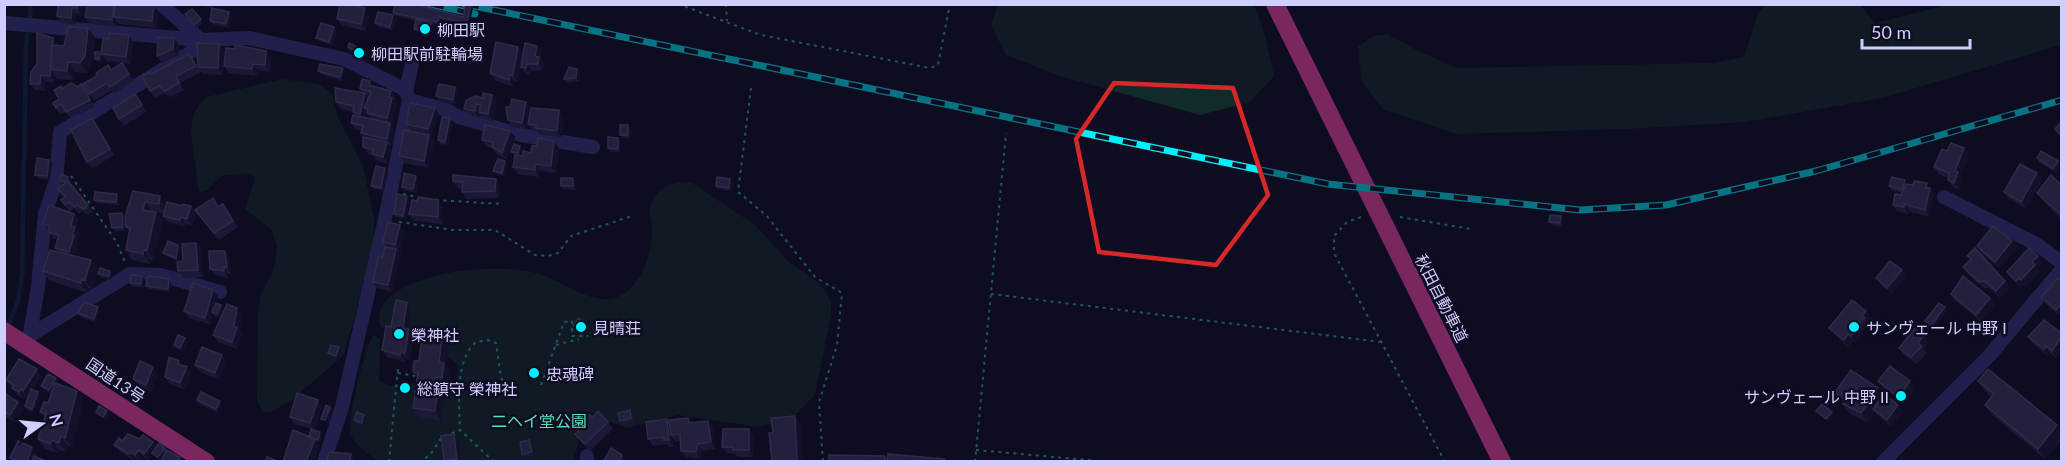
<svg xmlns="http://www.w3.org/2000/svg" width="2066" height="466" viewBox="0 0 2066 466" font-family="Lato,'Noto Sans JP',sans-serif">
<style>
.green{fill:#102b29}
.lines{fill:none;stroke-linecap:round;stroke-linejoin:round}
.stream{stroke:#0c2647;stroke-width:4.5}
.path{stroke:#2db3a3;stroke-width:2;stroke-dasharray:3 4.5;stroke-linecap:butt}
.minor{stroke:#383981;stroke-width:14}
.highway{stroke:#ff48ab;stroke-width:18}
.rail-casing{stroke:#00eff8;stroke-width:7}
.rail{stroke:#0f0d21;stroke-width:4.5;stroke-dasharray:14;stroke-linecap:butt}
.wall{fill:#2b264f;fill-rule:evenodd}
.shaded-wall{fill:#191435}
.building{fill:#3d3862;stroke:#544f7b;stroke-width:1.5}
.marked{fill:none;stroke:#d62828;stroke-width:4.5;stroke-linejoin:round}
.poi-dot{fill:#00eff8;stroke:#0f0d21;stroke-width:2}
.labels{text-anchor:middle;dominant-baseline:central;stroke-width:5;stroke-linejoin:round;paint-order:stroke}
.poi-label{font-size:16px;fill:#d0cdff;stroke:#0f0d21;text-anchor:start}
.street-label{font-size:16px;fill:#d0cdff;stroke:#0f0d21}
.park-label{font-size:16px;fill:#59e0b6;stroke:#0f0d21}
</style>
<rect width="100%" height="100%" fill="#0f0d21"/>
<!-- green -->
<path class="green" d="M998 5H1254L1265 35 1274 76 1250 102 1200 115 1060 76 1006 55 991 25Z
M1765 5H1860L1875 23 1948 5H2061V45L1882 98 1745 122 1625 129 1456 134 1383 109 1362 82 1358 47 1373 36 1388 34 1418 51 1457 68 1713 63 1744 57 1758 14Z
M282 79 319 84 332 94 338 117 363 166 374 218V243L344 355 289 402 270 412H263L257 400 258 311 261 294 274 269 277 246 272 230 245 209 255 178 250 173 222 176 207 190 200 192 198 189C198 158 178 120 207 97Z
M678 182 692 183 755 225 788 261 817 282 827 293 831 303V315L815 395 792 418 758 427 678 415 627 428 611 422 599 414 586 412 573 462 377 461C369 454 355 445 351 435 347 423 365 342 374 335L380 339 379 381C394 391 415 380 432 381 440 382 449 386 456 388L458 365 434 343 415 333 381 327C375 315 383 302 392 295 424 269 504 262 542 275 562 282 589 302 610 299 639 294 652 256 652 230 653 223 648 215 650 208 653 192 665 186 678 182Z"/>
<g class="lines">
<!-- stream -->
<path class="stream" d="M7 329 18 301 22 275 26 48 31 4"/>
<!-- path -->
<path class="path" d="M678 4 761 35 930 68 938 65 950 4
M726 4 727 21
M751 88 738 192 766 215 815 277 842 293 837 345 819 402 823 462
M71 176 117 243 125 262
M403 194 418 197
M436 200 502 204
M1361 217 1347 222 1334 236V253L1445 462
M1400 217 1471 229
M399 222 453 230H495L535 255 548 256 558 253 571 236 632 216
M991 294 1381 342
M556 345 579 339
M398 373 415 376
M541 385 564 322 572 321V336H588
M976 450 1110 462
M389 462 398 368
M419 462 430 455 442 437 460 430
M494 462 460 430C459 406 455 359 476 342L488 340 496 343 501 378 516 398
M975 462 1006 133"/>
<!-- minor -->
<path class="minor" d="M161 4 201 40
M4 23 201 40 249 38 344 59 406 90
M409 100 447 110 459 117 521 135 593 147
M1944 197 2038 245 2062 263
M29 336 130 274 161 275 220 292
M28 345 38 287 45 214 56 181 60 132 185 56 194 50 201 40
M324 462 342 407 385 219 409 100 406 90 415 51
M587 462V456
M1883 462 1990 355 2062 269"/>
<!-- highway -->
<path class="highway" d="M1275 4 1502 462
M4 331 206 462"/>
<defs>
<path id="rail" d="M430 4 475 14
M465 4 1328 184 1580 210 1666 205 1816 171 2062 100"/>
</defs>
<!-- rail casing -->
<use href="#rail" class="rail-casing"/>
<!-- rail -->
<use href="#rail" class="rail"/>
</g>
<!-- wall -->
<path class="wall" d="M58 4H83L82 15 76 14 75 25 62 23 57 16Z
M198 4H211L210 8Z
M154 6 159 12 157 28 119 24 117 22 116 27 90 24 85 17Z
M192 9 203 23 196 28 185 14Z
M229 12 231 15 229 28 212 24 210 21Z
M393 13 463 17 469 26 442 20 440 26 432 24 433 26 431 35 417 32 414 29 416 21 396 16Z
M369 15 366 31 342 25 337 19Z
M393 15 396 19 393 30 378 27 375 23Z
M334 27 336 31 332 45 319 41 316 38Z
M88 28 95 38 92 65 87 73 75 72 74 80 57 79 55 76V82H46L45 91 35 90 30 84 58 44V45L64 46Z
M174 38 179 45 178 56 162 63 157 56Z
M133 42 131 64 106 61 102 55 101 63 98 62 95 59 101 54Z
M496 42 518 82 514 81 513 87 495 80 490 73Z
M219 44 224 51 223 75 203 74 198 67Z
M537 46 542 52 541 59 544 63 543 70 531 71 530 75 526 74 521 67Z
M348 47 367 54 366 58 350 51Z
M235 49 266 51 271 58 270 72 258 70 257 76 229 73 224 66Z
M194 60 201 72 180 83 184 90 170 97 164 93 155 98 150 91 151 74Z
M122 63 134 81 114 94 112 90 94 101 83 84 111 70Z
M343 68 345 71 342 81 321 74 318 71Z
M577 69 580 72 579 81 567 83 564 79Z
M81 84 95 107 70 118 66 112 60 114 56 108 62 89 78 87Z
M374 86 391 91 396 97 395 101 397 105 392 125 391 124 395 130 392 145H388L391 149 388 164 377 161 373 155 368 154 363 147 364 137 361 133 362 131 356 130 351 123 355 115 353 112 341 109 336 102 362 92 360 89ZM367 112V113L371 119 365 118Z
M458 91 455 104 439 100 436 96Z
M492 95 497 102 493 121 484 119 480 114 479 118 469 115 464 109 483 98Z
M140 101 146 112 124 126 119 119Z
M510 107 559 110 564 117 562 137 540 135 537 132 533 131 528 124 529 119 527 130 512 127 508 120Z
M439 114 432 135 411 131 406 124Z
M452 122 448 145 440 144 438 140Z
M97 125 114 155 92 169 87 162Z
M628 125 630 128 631 138H623L620 135Z
M510 131 515 137 507 159 496 154 492 148 486 146 482 140Z
M429 135 434 142 428 168 404 163 399 156Z
M554 141 559 148 556 173 540 171 539 177 518 174 513 167 515 156 511 152 520 146 522 149 520 156H523L531 153 537 146Z
M620 141V152H610L608 148Z
M1964 148 1969 155 1961 175 1963 178 1959 190 1953 187 1948 180V178L1939 174 1934 167 1947 151Z
M2037 158 2060 165 2056 172 2039 162Z
M49 160 52 163 50 180 38 178 35 175Z
M507 164 504 176 496 174 493 171Z
M385 168 388 172 384 191 374 189 371 186Z
M2037 173 2042 180 2026 209 2009 199 2004 192Z
M416 176 418 179 416 193 404 190 402 187Z
M68 177 71 181 70 183 93 212 88 215 82 211 79 214 74 208 70 212 61 200 64 197 58 189 64 184 62 183 59 180Z
M573 178 576 182V190L563 189 561 186Z
M453 181 500 186 499 198 466 199 462 192V189L457 188Z
M733 183 731 191 718 189 716 186Z
M1927 183 1934 195 1929 217 1909 211 1908 214 1897 211 1893 205 1902 193 1891 190 1889 186 1907 184 1913 185Z
M2061 185V219L2044 202 2037 193Z
M133 191 160 196 166 205 196 212 192 226 186 224 185 227 168 222 163 216 164 214 156 212 163 222 153 260H151L150 264 132 260 126 250 129 232 126 227Z
M119 198V205L97 203 94 200Z
M409 200 406 219 396 217 394 214Z
M417 201 443 207V224L414 221 409 214Z
M223 204 238 227 219 240 195 210 218 207Z
M74 214 79 220 76 229 79 234 77 241 79 243 74 256 91 260 98 270 92 289H89L88 293 50 281 43 271 58 252 55 248 58 240 53 238 43 224Z
M124 216 125 230 115 231 112 228Z
M1563 220 1562 227 1552 225 1549 222Z
M400 225 405 232 400 252 398 251 401 256 392 292 377 288 373 282 387 247 383 242Z
M2012 241 2017 247 2000 268 1981 253 1977 246Z
M196 243 201 250 203 277 183 278 178 271 183 261Z
M178 245 180 248 178 261 166 256 163 253Z
M225 251 229 257 231 274H228V278L215 275 210 269Z
M1967 256 2010 288 2000 298 1989 288H1984L1968 274 1963 267 1970 260Z
M2042 263 2038 268 2040 272 2026 287 2024 285 2021 288 2012 279 2007 272Z
M98 274H113L111 280 101 277Z
M1906 277 1892 294 1881 285 1876 278Z
M169 279 171 282 170 292 149 289 146 286Z
M145 280 144 288 132 286 130 283Z
M2061 281V317L2046 304 2041 297Z
M213 290 218 296 216 303 223 308 220 318 215 316 213 314 210 324 189 318 184 311Z
M1951 294 1995 305 1981 322 1956 301Z
M98 307 100 311 96 323 81 317 78 313Z
M412 309 408 329 414 336 410 360 406 359 405 362 387 357 382 350 391 327Z
M1866 311 1871 318 1867 322 1870 325 1861 331 1863 334 1856 343 1853 341 1848 347 1834 334 1829 328Z
M242 315 239 330 242 334 237 349 218 342 213 335Z
M2044 320 2056 358 2050 353 2048 356 2033 344 2028 337Z
M1924 335 1929 342 1924 349 1927 353 1916 364 1904 355 1899 348Z
M442 337 449 347 446 365 451 372 449 388 442 387V391L445 395 441 421 420 418 413 408 417 378 413 372 419 361Z
M187 342 183 351 176 348 174 345Z
M341 351 338 359 331 356 328 353Z
M222 355 227 362 220 380 200 372 195 365Z
M182 365 191 373 185 390 170 384 165 377Z
M158 374 151 392 138 386 133 379Z
M41 376 33 390 38 392 40 395 34 412 27 410 25 406 28 398 25 396 24 399 17 395 6 380Z
M58 381 57 384 84 401 72 448 68 446 66 452 59 450 57 453 45 449 38 439 45 419 40 412 48 403 51 394 44 389 41 386Z
M1878 381H1910L1915 388 1904 403 1883 388Z
M1978 381 2061 431V446L2059 442 2045 459 1992 415 1985 405 1992 397 1985 391Z
M1835 392 1883 396 1903 411 1891 426 1878 416 1875 412 1868 423 1850 414 1843 404 1844 403Z
M4 393 18 402 23 409 15 422 4 416Z
M197 400 222 404 218 413 199 404Z
M322 406 315 430 294 424 290 417Z
M630 410 632 414 634 421 622 424 620 421Z
M96 412 109 414 106 420 98 415Z
M364 415 367 418 364 426 357 424 354 420Z
M592 417 608 422 613 429 590 451 580 441 575 434 578 431 575 427Z
M688 418 691 422 708 421 713 427 715 449 703 451 700 459 686 457 681 451 680 441 676 442 673 438 674 447H669L667 444 653 446 648 439 669 423Z
M454 434 459 441 461 462H445L444 461Z
M754 436 753 457H738L735 454 727 453 722 447Z
M140 439 153 442 156 447 165 448 167 451 180 457 183 462H161L163 458 160 461 153 455 148 460 143 456 140 461 136 458 134 461 119 451 114 445 122 441Z
M529 440 531 444 534 455 525 458 522 454Z"/>
<!-- shaded-wall -->
<path class="shaded-wall" d="M78 4H83L82 15 77 8Z
M114 4H119L114 17 117 22 116 27 112 20Z
M471 4H474L469 26 467 23Z
M154 6 159 12 157 28 152 21Z
M72 8 76 14 75 25 71 18Z
M365 8 369 15 366 31 361 24Z
M229 12 231 15 229 28 226 24Z
M393 15 396 19 393 30 390 27Z
M439 17 442 20 440 26 438 22Z
M431 23 433 26 431 35 429 32Z
M334 27 336 31 332 45 329 42Z
M88 28 95 38 92 65 87 73 80 63Z
M129 35 133 42 131 64 126 57Z
M53 38 58 44 56 70 50 69Z
M174 38 179 45 178 56 173 49Z
M219 44 224 51 223 75 218 68Z
M537 46 542 52 541 59 544 63 543 70 538 64 535 56Z
M518 47 523 54 518 82 513 75Z
M266 51 271 58 270 72 265 65Z
M365 51 367 54 366 58 363 55Z
M99 52 102 55 101 63 99 59Z
M68 62 75 72 74 80 67 71Z
M253 64 258 70 257 76 252 69Z
M527 64 531 71 530 75 526 68Z
M343 68 345 71 342 81 340 77Z
M577 69 580 72 579 81 576 78Z
M50 70 55 76V82L50 76Z
M41 75 46 82 45 91 40 84Z
M510 75 514 81 513 87 509 80Z
M455 87 458 91 455 104 453 100Z
M391 91 396 97 395 101 397 105 392 125 387 118Z
M365 93 370 100 364 108 367 112 365 120 360 114Z
M492 95 497 102 493 121 488 114Z
M526 102 531 109 527 130 522 123Z
M476 104 481 111 479 112 480 114 479 118 475 111Z
M435 108 439 114 432 135 428 129Z
M559 110 564 117 562 137 557 131Z
M450 118 452 122 448 145 445 142Z
M390 123 395 130 392 145 387 139Z
M628 125 630 128 631 138 628 135Z
M510 131 515 137 507 159 502 153Z
M429 135 434 142 428 168 424 161Z
M618 138 620 141V152L618 149Z
M554 141 559 148 556 173 551 166Z
M387 142 391 149 388 164 383 157Z
M520 146 522 149 520 157 518 153Z
M1964 148 1969 155 1961 175 1963 178 1959 190 1954 183 1955 171Z
M49 160 52 163 50 180 47 176Z
M505 161 507 164 504 176 502 173Z
M2058 161 2060 165 2056 172 2053 169Z
M535 164 540 171 539 177 535 170Z
M385 168 388 172 384 191 381 188Z
M2037 173 2042 180 2026 209 2021 202Z
M416 176 418 179 416 193 413 189Z
M573 178 576 182V190L573 186Z
M496 179 500 186 499 198 495 191Z
M730 179 733 183 731 191 729 188Z
M1927 183 1934 195 1929 217 1925 210 1926 188Z
M117 194 119 198V205L116 202Z
M160 196 167 206 166 214 159 204Z
M407 196 409 200 406 219 403 216Z
M438 200 443 207V224L438 217Z
M145 202 152 211 143 210Z
M1904 204 1909 211 1908 214 1904 207Z
M191 206 196 212 192 226 187 219Z
M156 212 163 222 153 260 147 250Z
M122 213 124 216 125 230 123 227Z
M74 214 79 220 76 229 79 234 77 241 79 243 73 259 69 252 72 235 71 226Z
M1561 216 1563 220 1562 227 1560 223Z
M181 217 186 224 185 227 180 220Z
M400 225 405 232 400 252 395 245Z
M2012 241 2017 247 2000 268 1995 262Z
M196 243 201 250 203 277 198 270Z
M178 245 180 248 178 261 176 258Z
M396 249 401 256 392 292 388 285Z
M144 250 151 260 150 264 143 254Z
M225 251 229 257 231 274 227 267Z
M2038 256 2042 263 2038 268 2040 272 2026 287 2021 280 2032 262Z
M91 260 98 270 92 289 85 280Z
M224 267 228 274V278L224 271Z
M1902 270 1906 277 1892 294 1887 288Z
M110 271 113 274 111 280 109 276Z
M142 276 145 280 144 288 141 284Z
M2019 278 2024 285 2021 288 2016 281Z
M82 279 89 289 88 293 81 283Z
M169 279 171 282 170 292 168 289Z
M2005 281 2010 288 2000 298 1996 291Z
M213 290 218 296 210 324 205 318Z
M1990 298 1995 305 1981 322 1976 315Z
M407 302 412 309 408 335 403 328Z
M2061 304V317L2056 310Z
M221 305 223 308 220 318 217 314Z
M98 307 100 311 96 323 94 319Z
M1945 307 1947 311 1933 329 1931 326Z
M237 308 242 315 239 330 242 334 237 349 232 342 234 326Z
M1866 311 1871 318 1867 322 1862 316Z
M585 322 587 326 583 333 580 330Z
M1858 327 1863 334 1856 343 1851 336Z
M409 329 414 336 410 360 405 353Z
M1848 334 1853 341 1848 347 1844 340Z
M1924 335 1929 342 1924 349 1918 343Z
M442 337 449 347 446 365 451 372 449 388 442 378 439 362Z
M185 338 187 342 183 351 180 348Z
M2061 338V351L2056 358 2052 351Z
M2046 346 2050 353 2048 356 2044 349Z
M339 347 341 351 338 359 336 356Z
M401 352 406 359 405 362 400 355Z
M222 355 227 362 220 380 215 373Z
M153 367 158 374 151 392 146 385Z
M187 367 191 373 185 390 180 383Z
M37 369 41 376 28 398 23 391Z
M435 377 442 387V391L445 395 441 421 435 411Z
M56 378 58 381 51 394 49 390Z
M1910 381 1915 388 1904 403 1899 397Z
M1878 388 1885 398 1873 409 1875 412 1868 423 1861 413Z
M21 389 25 396 24 399 19 392Z
M77 391 84 401 72 448 65 438Z
M38 392 40 395 34 412 32 409Z
M318 400 322 406 315 430 310 423Z
M220 401 222 404 218 413 216 409Z
M18 402 23 409 15 422 10 415Z
M1898 405 1903 411 1891 426 1887 420Z
M330 407 333 410 328 424 325 420Z
M107 411 109 414 106 420 103 417Z
M1832 412 1834 416 1828 423 1826 419Z
M364 415 367 418 364 426 362 423Z
M795 416 802 426 804 462H797Z
M667 419 672 426 671 435 673 438 674 447 669 440Z
M708 421 713 427 715 449 711 442Z
M2057 425 2061 431V438L2045 459 2038 449Z
M749 429 754 436 753 457 749 450Z
M320 432 322 436 320 443 318 440Z
M454 434 459 441 461 462H459L457 459Z
M61 436 68 446 66 452 59 443Z
M315 439 320 446 314 462H306Z
M52 440 59 450 57 453 50 444Z
M529 440 531 444 534 455 532 452Z
M153 442 157 449 152 453 153 455 148 460 144 454Z
M698 444 703 451 700 459 696 452Z
M32 447 37 454 34 462H27Z
M165 448 168 451 160 461 158 457Z
M139 450 143 456 140 461 135 455Z
M131 452 136 458 134 461 129 454Z
M351 454 356 461V462H350Z
M622 455 627 462H619Z"/>
<!-- building -->
<path class="building" d="M58 4H78L77 8H72L71 18 57 16Z
M87 4H114L112 20 85 17Z
M115 4H150L154 6 152 21 114 17Z
M340 4H350L365 8 361 24 337 19Z
M395 4H415L463 17 466 4H471L467 23 439 17 438 22 393 13Z
M212 8 229 12 226 24 210 21Z
M192 9 201 19 194 25 185 14Z
M378 12 393 15 390 27 375 23Z
M416 19 431 23 429 32 414 29Z
M321 23 334 27 329 42 316 38Z
M68 27 88 28 85 56 80 63 68 62 67 71 50 69 52 45 64 46Z
M37 33 53 38 50 76 41 75 40 84H30L31 72 37 64Z
M109 33 129 35 126 57 101 54 103 38 108 39Z
M158 37 174 38 173 49 157 56Z
M496 42 518 47 513 75H510L509 80 490 73Z
M197 43 219 44 218 68 198 67Z
M349 43 365 51 363 55 348 47Z
M525 43 537 46 535 56 539 57 538 64H527L526 68 521 67Z
M235 45 266 51 265 65 253 64 252 69 224 66 226 48 235 49Z
M95 52H99V59H95Z
M189 54 196 66 176 76 179 83 165 91 159 86 150 91 142 76 150 72 151 74Z
M122 63 129 74 110 87 107 83 89 94 83 84 98 75 96 73 108 65 111 70Z
M320 64 343 68 340 77 318 71Z
M569 67 577 69 576 78 564 79Z
M362 79 370 81 369 85 391 91 389 97 392 98 387 118 367 113 368 109 364 108 371 92 360 89Z
M71 83 78 87 81 84 90 100 66 112 61 104 56 108 53 103 59 99 54 90 61 86 62 89Z
M439 84 455 87 453 100 436 96Z
M335 88 365 93 360 114 353 112 354 106 336 102Z
M483 93 492 95 488 114 479 112 481 105 476 104 475 111 464 109 466 100 476 96 483 98Z
M135 94 142 105 119 119 113 108Z
M512 99 526 102 522 123 508 120 506 107H510Z
M410 103 435 108 428 129 406 124Z
M531 108 559 110 557 131 535 128 536 125 528 124Z
M353 115 390 123 387 139 361 133 363 126 351 123Z
M442 117 450 118 445 142 438 140Z
M92 118 110 149 87 162 71 130Z
M2061 122V136L2055 129Z
M485 125 510 131 502 153 492 147 493 142 482 140Z
M620 125H628V135H620Z
M404 130 429 135 424 161 399 156Z
M363 137 387 142 383 157 372 154 374 150 363 147Z
M608 137 618 138V149L608 148Z
M538 138 554 141 551 166 535 164V170L513 167 515 155 523 156V151L531 153 532 146H537Z
M1951 143 1964 148 1955 171 1958 172 1954 183 1948 180 1949 173 1934 167 1942 149 1947 151Z
M514 144 520 146 518 153 511 152Z
M2041 151 2058 161 2053 169 2037 158Z
M37 158 49 160 47 176 35 175Z
M498 159 505 161 502 173 493 171Z
M2020 164 2037 173 2021 202 2004 192Z
M376 166 385 168 381 188 371 186Z
M404 173 416 176 413 189 402 187Z
M62 174 68 177 66 182 59 180Z
M453 175 496 179 495 191 462 192 463 182 453 181Z
M2051 175 2061 185V210L2059 213 2037 193Z
M717 177 730 179 729 188 716 186Z
M1892 177 1905 180 1902 190 1889 186Z
M561 178H573V186H561Z
M68 181 88 205 84 209 77 205 74 207 69 202 65 205 61 200 65 197 58 189Z
M1914 181 1927 183 1926 188H1930L1925 210 1904 204V207L1893 205 1895 194 1901 195 1906 184 1913 185Z
M133 191 160 196 159 204 145 202 143 210 156 212 147 250H144L143 254 126 250 130 228 126 227 125 217Z
M95 192 117 194 116 202 94 200Z
M397 194 407 196 403 216 394 214Z
M418 197 438 200V217L409 214 412 200 417 201Z
M213 198 218 207 223 204 233 221 214 233 195 210Z
M167 202 182 206 183 204 191 206 187 219 181 217 180 220 163 216Z
M49 205 74 214 71 226 75 227 72 235 74 236 69 252 55 248 59 235 48 232 50 226 43 224Z
M122 213 123 227 112 228 109 214Z
M1550 215 1561 216 1560 223 1549 222Z
M388 222 400 225 395 245 383 242Z
M1993 226 2012 241 1995 262 1977 246Z
M168 241 178 245 176 258 163 253Z
M196 243 198 270 178 271 177 262 183 261 182 244Z
M385 247 396 249 388 285 373 282 378 257 382 258Z
M1975 248 2005 281 1996 291 1985 281 1979 282 1963 267 1971 259 1967 256Z
M2029 248 2038 256 2032 262 2035 265 2021 280 2019 278 2016 281 2007 272Z
M50 250 91 260 85 280 82 279 81 283 43 271Z
M209 251H225L227 267H224V271L210 269Z
M1890 261 1902 270 1887 288 1876 278Z
M100 268 110 271 109 276 98 274Z
M131 275 142 276 141 284 130 283Z
M148 276 169 279 168 289 146 286Z
M1963 276 1990 298 1976 315 1951 294Z
M2058 278 2061 281V298L2060 300 2061 301V304L2056 310 2041 297Z
M193 283 213 290 205 318 184 311Z
M396 300 407 302 403 328 409 329 405 353 401 352 400 355 382 350 386 326 391 327Z
M1852 300 1866 311 1862 316 1865 318 1855 325 1858 327 1851 336 1848 334 1844 340 1829 328Z
M84 302 98 307 94 319 78 313Z
M216 303 221 305 217 314 212 312Z
M1939 303 1945 307 1931 326 1925 321Z
M227 304 237 308 234 326 237 328 232 342 213 335Z
M578 318 585 322 580 330 573 325Z
M2044 320 2061 333V338L2052 351 2046 346 2044 349 2028 337Z
M1915 328 1924 335 1918 343 1922 346 1911 357 1899 348Z
M178 335 185 338 180 348 174 345Z
M422 335 442 337 439 362 444 363 442 378 435 377 434 385H438L435 411 413 408 418 373 413 372 414 361H419Z
M331 345 339 347 336 356 328 353Z
M202 347 222 355 215 373 195 365Z
M169 357 179 361 178 364 187 367 180 383 165 377Z
M19 359 37 369 23 391 21 389 19 392 12 388 14 385 6 380Z
M140 361 153 367 146 385 133 379Z
M1890 366 1910 381 1899 397 1878 381Z
M1988 369 2057 425 2038 449 1985 405 1994 394 1978 381Z
M1851 370 1878 388 1861 413 1843 404 1846 400 1835 392Z
M48 374 56 378 49 390 41 386Z
M55 383 77 391 65 438 61 436 59 443 52 440 50 444 38 439 46 414 40 412 44 402 48 403Z
M31 389 38 392 32 409 25 406Z
M201 392 220 401 216 409 197 400Z
M4 393 18 402 10 415 4 412Z
M297 393 318 400 310 423 290 417Z
M1884 394 1898 405 1887 420 1873 409Z
M1822 404 1832 412 1826 419 1816 411Z
M326 405 330 407 325 420 321 419Z
M99 406 107 411 103 417 96 412Z
M630 410 631 418 620 421 618 413Z
M598 411 608 422 585 444 575 434 579 431 575 427 589 414 592 417Z
M357 412 364 415 362 423 354 420Z
M795 416 797 462H772L769 433H773L771 418Z
M688 418 689 423 708 421 711 442 698 444 696 452 681 451 680 434 671 435 669 420Z
M667 419 669 440H664V437L648 439 646 422Z
M311 429 320 432 318 440 309 437Z
M723 429H749V450H733V447H722Z
M293 430 315 439 306 462H283Z
M128 434 140 439 143 435 153 442 144 454 139 450 135 455 131 452 129 454 114 445 119 438 122 441Z
M454 434 457 459 444 461 441 436Z
M529 440 532 452 522 454 520 442Z
M18 441 32 447 27 462H19L10 458Z
M159 443 165 448 158 457 152 453Z
M611 448 622 455 619 462H603Z
M166 450 180 457 177 462H161Z
M329 452 351 454 350 462H331L327 461Z
M888 454 944 459V462H887Z
M829 455 885 456V462H829Z
M34 456 44 460V462H32Z
M267 457 275 460 274 462H265Z"/>
<!-- marked area -->
<path d="M0 0H2066V466H0ZM1114 83 1233 88 1268 195 1216 265 1099 252 1076 139Z" fill="#0f0d21" fill-opacity=".55" fill-rule="evenodd"/>
<path class="marked" d="M1114 83 1233 88 1268 195 1216 265 1099 252 1076 139Z"/>
<!-- markers -->
<g class="poi-dot">
<circle cx="425" cy="29" r="6"/>
<circle cx="359" cy="53" r="6"/>
<circle cx="581" cy="327" r="6"/>
<circle cx="1854" cy="327" r="6"/>
<circle cx="399" cy="334" r="6"/>
<circle cx="534" cy="373" r="6"/>
<circle cx="405" cy="388" r="6"/>
<circle cx="1901" cy="396" r="6"/>
</g>
<g class="labels">
<!-- poi labels -->
<g class="poi-label">
<text x="437" y="29">柳田駅</text>
<text x="371" y="53">柳田駅前駐輪場</text>
<text x="593" y="327">見晴荘</text>
<text x="1866" y="327">サンヴェール 中野 I</text>
<text x="411" y="334">榮神社</text>
<text x="546" y="373">忠魂碑</text>
<text x="417" y="388">総鎮守 榮神社</text>
<text x="1889" y="396" text-anchor="end">サンヴェール 中野 II</text>
</g>
<!-- street labels -->
<g class="street-label">
<text transform="translate(1442 298) rotate(63)">秋田自動車道</text>
<text transform="translate(116 380) rotate(34)">国道13号</text>
</g>
<!-- park labels -->
<g class="park-label">
<text x="539" y="420">二ヘイ堂公園</text>
</g>
</g>
<!-- border -->
<rect width="2066" height="466" fill="none" stroke="#d0cdff" stroke-width="12"/>
<!-- north arrow -->
<g transform="translate(42 424) rotate(75)" stroke="#0f0d21" stroke-width="4.5" paint-order="stroke">
<path d="M0-4.5L10 22L0 15L-10 22Z" fill="#d0cdff"/>
<text y="-9" font-size="16" font-weight="bold" text-anchor="middle" fill="#d0cdff">N</text>
</g>
<!-- scale -->
<path d="M1862 39v9h108v-9" fill="none" stroke="#d0cdff" stroke-width="3"/>
<text x="1871" y="39" font-size="18" fill="#d0cdff" stroke="#0f0d21" stroke-width="4.5" paint-order="stroke">50 m</text>
</svg>
